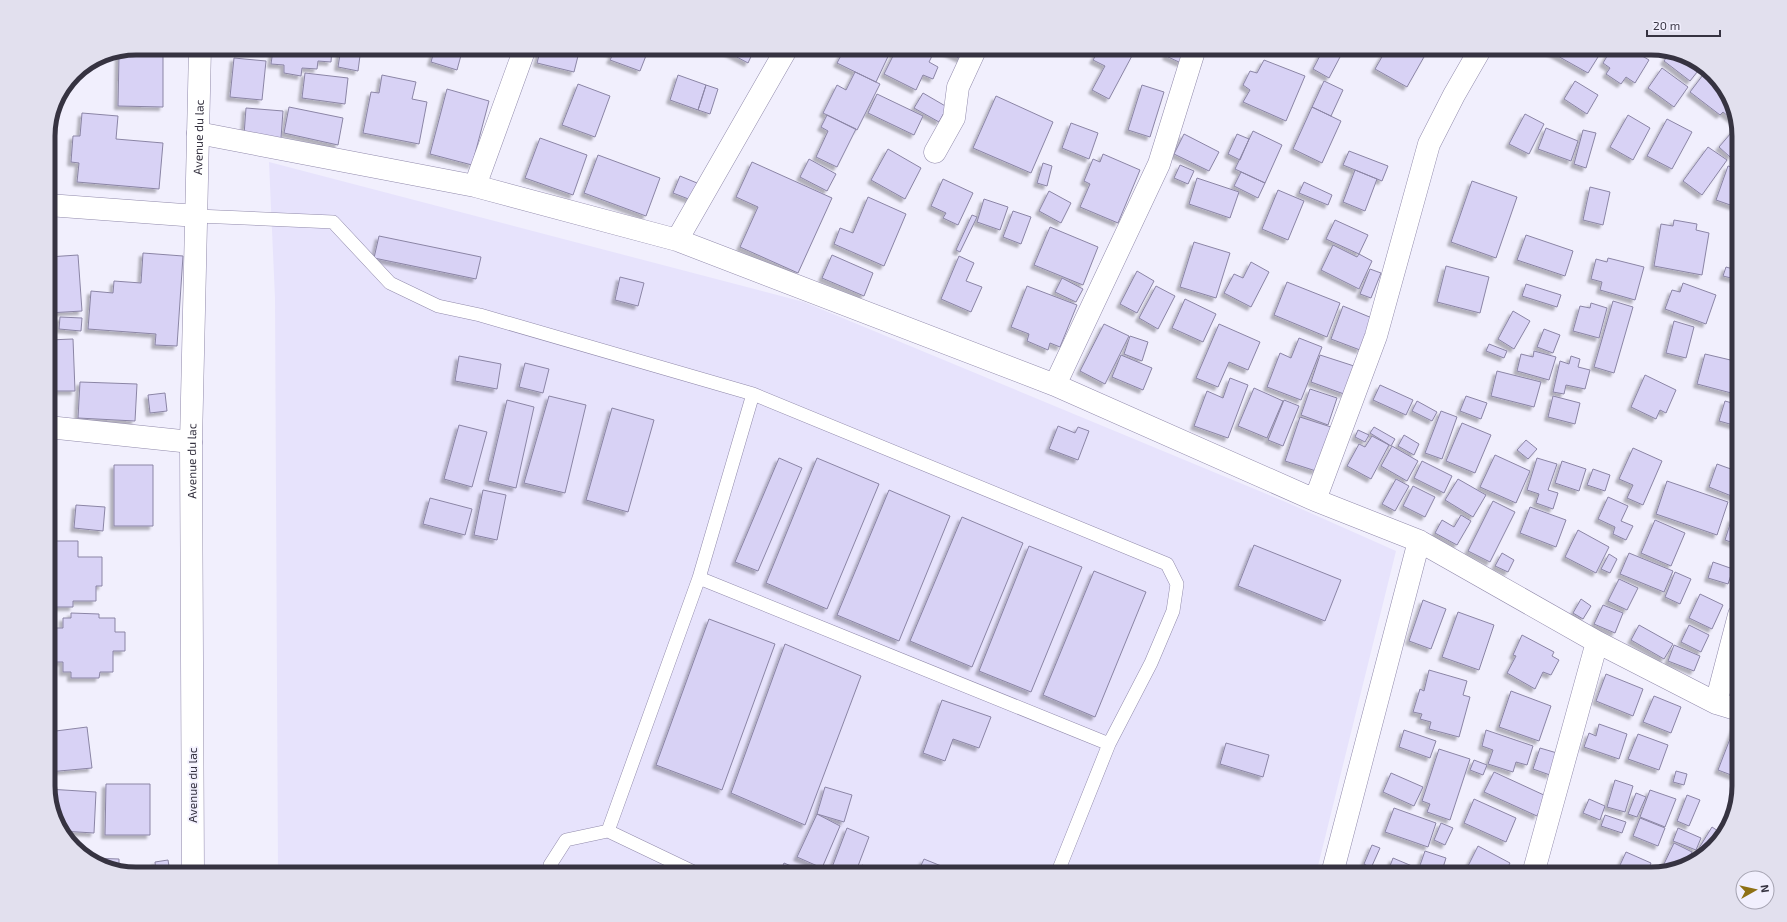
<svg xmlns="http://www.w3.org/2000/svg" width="1787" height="922" viewBox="0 0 1787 922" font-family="'Exo 2',sans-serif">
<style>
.built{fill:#e7e3fc}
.building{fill:#d8d2f5;stroke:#8b85a5;filter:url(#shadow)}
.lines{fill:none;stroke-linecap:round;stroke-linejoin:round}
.lane-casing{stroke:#918aab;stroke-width:14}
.street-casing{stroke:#918aab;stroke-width:23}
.secondary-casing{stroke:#918aab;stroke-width:23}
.lane{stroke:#fff;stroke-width:13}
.street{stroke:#fff;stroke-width:22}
.secondary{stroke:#fff;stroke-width:22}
.labels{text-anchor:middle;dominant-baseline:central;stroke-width:3.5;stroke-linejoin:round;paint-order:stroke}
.street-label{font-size:12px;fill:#363341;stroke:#f1effd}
.rim{fill:none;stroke:#363341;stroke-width:5}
</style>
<defs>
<filter id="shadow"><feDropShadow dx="-3.5" dy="3.5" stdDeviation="1" flood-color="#0004"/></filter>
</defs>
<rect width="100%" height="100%" fill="#f1effd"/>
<!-- built -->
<path class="built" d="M269 162 804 302 1288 503 1396 551 1316 874H278L275 298Z"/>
<!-- building -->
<path class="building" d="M263 48H332L331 62 318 61 317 69 302 68 301 76 284 73V65L271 64 273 50Z
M341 48H361L358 71 338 67Z
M435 48H463L457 70 431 62Z
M541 48H580L574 72 537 63Z
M597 48H649L640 71 610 60 613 54Z
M720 48H755L748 63Z
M845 48H892L876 82 837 63Z
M897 48H921L933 54 929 62 938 67 933 79 923 75 916 90 884 74Z
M938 48H969L963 60Z
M1114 48H1127L1134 52 1109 99 1092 90 1105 66 1093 60 1099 50 1110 56Z
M1170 48H1187L1181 63 1166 56Z
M1324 48 1340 57 1329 78 1313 69Z
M1387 48H1429L1407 87 1375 69Z
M1548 48H1580L1598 57 1588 73 1547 50Z
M1612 48H1629L1649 60 1635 83 1626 77 1621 84 1606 74 1610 68 1603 63Z
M1670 52 1690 57 1701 67 1690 81 1664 61Z
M119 55 163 56V107L118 106Z
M234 58 266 61 262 100 230 97Z
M1264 60 1305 76 1286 121 1243 102 1250 90 1243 85 1250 71 1257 73Z
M1662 68 1688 87 1674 107 1648 88Z
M1706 71 1724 87 1735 118 1733 120 1723 112 1720 115 1690 92Z
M855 72 880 84 857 130 823 113 837 85 846 90Z
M305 73 348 78 345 104 302 98Z
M382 75 416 82 412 99 427 102 419 144 363 133 371 92 379 93Z
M678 75 706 85 698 110 670 100Z
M1324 81 1343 90 1331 116 1312 107Z
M1575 81 1598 95 1587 114 1564 99Z
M578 84 610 96 595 137 562 125Z
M706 85 718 89 710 114 698 110Z
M1142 85 1164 92 1150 137 1128 130Z
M447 89 489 101 472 165 430 154Z
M923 93 947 107 939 122 914 108Z
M877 94 923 116 914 135 868 113Z
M996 96 1053 122 1031 173 973 148Z
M289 107 343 118 338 145 284 133Z
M1312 107 1341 121 1322 163 1293 149Z
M246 108 283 111 281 138 244 135Z
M82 113 118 116 116 139 163 143 159 189 77 182 79 163 71 162 73 136H80Z
M1525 114 1544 124 1529 154 1509 144Z
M827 115 856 129 837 167 816 157 828 131 821 127Z
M1628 115 1650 128 1633 160 1610 147Z
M1667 119 1692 132 1672 169 1647 156Z
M1071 123 1098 133 1089 159 1062 148Z
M1737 126 1739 131V150L1737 149 1730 157 1719 147Z
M1546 128 1578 141 1571 161 1538 149Z
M1583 130 1596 133 1586 168 1574 164Z
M1253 131 1282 145 1265 183 1235 169Z
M1184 134 1219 152 1209 171 1174 154Z
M1237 134 1249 139 1240 160 1228 154Z
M540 138 587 155 573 195 525 178Z
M1708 147 1727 160 1702 195 1683 181Z
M888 149 921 168 905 199 871 180Z
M1349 151 1388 166 1382 181 1343 165Z
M1103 154 1140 170 1118 223 1080 207 1090 184 1084 181 1093 159 1100 162Z
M598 155 660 178 646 216 584 193Z
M809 159 836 174 827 191 800 177Z
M752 162 832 198 798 273 740 247 758 207 736 197Z
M1043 163 1052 166 1047 186 1037 183Z
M1180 165 1194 171 1188 184 1174 178Z
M1728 166 1739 169V200L1736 207 1716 200Z
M1355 170 1377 179 1365 211 1343 202Z
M1241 172 1265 183 1258 198 1234 186Z
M680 176 697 183 691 200 673 193Z
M1197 178 1239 192 1230 218 1189 204Z
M943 179 973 193 958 225 943 218 946 213 931 206Z
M1472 181 1517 197 1496 258 1451 242Z
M1304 182 1332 195 1328 205 1299 193Z
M1590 187 1610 192 1603 225 1583 220Z
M1278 190 1304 201 1288 240 1262 229Z
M1049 191 1071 203 1061 223 1039 211Z
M868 197 906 214 884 266 834 244 840 228 853 233Z
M984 199 1008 207 1000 230 977 222Z
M1013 211 1031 217 1021 244 1003 237Z
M972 215 977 217 960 252 956 250Z
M1335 220 1368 235 1359 254 1326 239Z
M1674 220 1697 224 1696 230 1709 233 1702 275 1654 266 1661 224 1673 226Z
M1050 227 1098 247 1083 285 1034 265Z
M1526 235 1573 251 1565 276 1517 260Z
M379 236 481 257 476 279 374 258Z
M1194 242 1230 253 1216 298 1180 287Z
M1739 244V280L1723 276 1726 267 1733 269Z
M1333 245 1357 257 1359 254 1372 261 1359 289 1321 270Z
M143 253 183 256 177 346 155 345 156 334 88 329 91 291 113 293 114 281 141 283Z
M78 255 82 311 48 313V257Z
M832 255 873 273 864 296 822 278Z
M959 256 974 263 966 281 982 287 971 312 941 299Z
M1608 258 1644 267 1635 300 1600 290 1602 282 1591 279 1596 259 1607 262Z
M1251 262 1269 272 1251 307 1224 293 1234 274 1243 278Z
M1446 266 1489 277 1480 313 1437 302Z
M1370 269 1381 273 1371 298 1360 294Z
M1137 271 1154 281 1137 313 1120 304Z
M620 277 644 283 638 306 615 300Z
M1062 278 1083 289 1076 302 1055 292Z
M1287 282 1340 303 1327 337 1274 315Z
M1683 283 1716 295 1706 324 1665 309 1672 290 1680 292Z
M1526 284 1561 295 1557 307 1522 296Z
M1027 286 1077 305 1060 347 1050 343 1048 350 1027 341 1029 334 1011 327Z
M1156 286 1175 296 1158 329 1139 318Z
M1185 299 1216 314 1203 342 1172 328Z
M1613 301 1633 307 1614 373 1594 367Z
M1591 303 1607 308 1599 338 1573 331 1580 306 1590 308Z
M1343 306 1372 318 1360 350 1331 339Z
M1513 311 1530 321 1514 349 1498 339Z
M60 317 82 318 81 331 59 329Z
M1674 321 1694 327 1686 358 1666 353Z
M1104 324 1129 336 1105 384 1080 371Z
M1219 324 1260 342 1248 370 1229 362 1218 387 1196 378Z
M1544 329 1560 335 1553 353 1537 347Z
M1130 336 1148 342 1142 361 1124 354Z
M1299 338 1322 347 1301 400 1267 387 1280 353 1291 358Z
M73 339 75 391H53L52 376H48V340Z
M1489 344 1507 351 1504 358 1486 351Z
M1534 351 1556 357 1549 380 1517 371 1521 354 1533 357Z
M1705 354 1739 362V395L1697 384Z
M1121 355 1152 368 1143 390 1112 377Z
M1320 355 1354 366 1344 394 1311 382Z
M459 356 501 364 497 389 455 381Z
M1571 356 1580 359 1578 367 1590 370 1585 389 1566 385 1564 394 1553 392 1560 361 1569 364Z
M525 363 549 369 543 393 519 387Z
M1497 371 1541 382 1534 407 1491 396Z
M1645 375 1676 390 1666 413 1660 410 1656 419 1631 407Z
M1230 378 1248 385 1228 438 1194 426 1207 391 1223 398Z
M80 382 137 384 135 421 78 418Z
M1380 385 1413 400 1406 415 1373 400Z
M1254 388 1283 401 1267 438 1238 426Z
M1310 389 1337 398 1328 425 1301 415Z
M165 393 167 411 150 413 148 395Z
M549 396 586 405 565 493 524 483Z
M1466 396 1487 403 1481 419 1460 411Z
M1553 396 1580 403 1575 424 1548 417Z
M507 400 534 407 516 488 488 481Z
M1284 400 1299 406 1283 446 1268 440Z
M1417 401 1437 412 1432 421 1412 411Z
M1725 401 1739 405V434L1735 433 1737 426 1719 421Z
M612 408 654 420 628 512 586 500Z
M1441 411 1457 417 1442 459 1425 453Z
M1300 417 1331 427 1316 471 1285 461Z
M1462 423 1491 435 1475 473 1446 461Z
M459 425 487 432 472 487 444 479Z
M1058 426 1075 433 1078 427 1089 431 1078 460 1049 449Z
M1374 427 1395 439 1391 446 1370 433Z
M1358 430 1369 435 1365 442 1355 437Z
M1404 435 1419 444 1414 455 1398 446Z
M1372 436 1389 445 1371 479 1347 466 1359 444 1365 447Z
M1526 440 1537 449 1528 459 1517 450Z
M1392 446 1418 461 1407 481 1381 466Z
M1633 448 1662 461 1643 505 1627 498 1633 485 1619 479Z
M1495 455 1530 471 1516 503 1480 487Z
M779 458 802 468 758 571 735 562Z
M817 458 879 484 827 609 766 583Z
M1537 458 1557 464 1548 490 1558 493 1553 509 1536 503 1539 494 1527 490Z
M1422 461 1452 476 1444 493 1414 478Z
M1562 461 1586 469 1579 491 1555 483Z
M1717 464 1739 472V499L1709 487Z
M114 465H153V526H114Z
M1593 469 1610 475 1605 491 1587 485Z
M1396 479 1409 486 1395 511 1382 504Z
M1458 479 1486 495 1473 517 1445 500Z
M1667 481 1728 502 1717 535 1656 514Z
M1413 486 1435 497 1425 517 1403 506Z
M483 490 506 495 497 540 474 535Z
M889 490 950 516 899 641 837 615Z
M1608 497 1628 506 1621 521 1633 526 1626 540 1613 534 1615 527 1598 519Z
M430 498 472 509 465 535 423 524Z
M1493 501 1515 512 1490 562 1468 551Z
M76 505 105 507 103 531 74 528Z
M1530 507 1566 520 1556 547 1520 533Z
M1461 515 1471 521 1457 545 1435 533 1442 520 1454 527Z
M962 517 1023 543 972 667 910 641Z
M1732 518 1739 521V545L1725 540Z
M1655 520 1685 533 1671 566 1641 553Z
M1578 530 1609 547 1596 573 1565 557Z
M48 541H78V557H102V586H96V601H73V607H48Z
M1254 545 1341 580 1325 621 1238 586Z
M1029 546 1082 567 1031 692 979 671Z
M1502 553 1514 560 1508 572 1495 566Z
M1629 553 1673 571 1664 592 1620 574Z
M1609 554 1617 559 1610 573 1601 569Z
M1713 562 1733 569 1728 584 1708 578Z
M1094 571 1146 592 1095 717 1043 695Z
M1675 572 1691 579 1680 604 1665 597Z
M1619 579 1638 588 1627 610 1608 601Z
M1700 594 1723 605 1712 629 1689 618Z
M1581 599 1591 606 1583 619 1573 613Z
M1423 600 1446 609 1431 649 1409 641Z
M1603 605 1623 613 1615 633 1594 624Z
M1458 612 1494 625 1479 670 1442 657Z
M71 613 99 614V618H115V632H125V651H113V672H100L99 678H71V672H63V662H55L56 628H63V618H71Z
M709 619 775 644 722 790 656 765Z
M1639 625 1673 644 1664 659 1631 640Z
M1689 625 1709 635 1701 652 1681 642Z
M1522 635 1554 652 1552 656 1559 660 1551 675 1543 672 1535 689 1507 673 1516 656 1513 655Z
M785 644 861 676 805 825 731 793Z
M1674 645 1700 656 1694 671 1668 661Z
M1429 670 1467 681 1463 695 1470 697 1459 737 1429 729 1431 722 1420 719 1422 714 1413 712 1420 689 1424 691Z
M1606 674 1643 689 1633 716 1596 701Z
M1511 691 1551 706 1539 741 1499 727Z
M1654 696 1681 707 1671 733 1643 722Z
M942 700 991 717 979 748 953 739 945 761 923 753Z
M1599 724 1627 734 1619 759 1584 747 1589 733 1596 736Z
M1735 726 1739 727V778L1718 770Z
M87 727 92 768 48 772V732Z
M1404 730 1436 741 1430 758 1399 747Z
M1486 730 1533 746 1527 765 1516 762 1513 772 1488 764 1493 750 1482 746Z
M1638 734 1668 745 1659 770 1628 759Z
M1226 743 1269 755 1263 777 1220 764Z
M1540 748 1557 753 1550 775 1533 769Z
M1439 749 1470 759 1450 820 1427 812 1430 804 1422 801Z
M1474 760 1487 765 1483 775 1470 770Z
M1676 771 1687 774 1684 785 1673 782Z
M1494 772 1546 796 1537 816 1484 792Z
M1391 773 1423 787 1414 806 1383 792Z
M1615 780 1633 786 1625 812 1607 807Z
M106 784H150V835H105Z
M825 787 852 795 844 822 817 814Z
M48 789 96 792 94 833 62 831Z
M1650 790 1676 799 1665 827 1640 817Z
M1636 793 1646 797 1637 817 1628 814Z
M1687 795 1700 800 1689 826 1677 821Z
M1474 799 1516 818 1506 842 1464 823Z
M1589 799 1605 806 1600 820 1583 813Z
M1394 808 1436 823 1428 847 1385 832Z
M817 814 840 826 822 868 797 857Z
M1605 815 1626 822 1622 833 1601 826Z
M1640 818 1665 828 1658 846 1633 836Z
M1728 820 1731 821 1730 825 1706 852 1699 848 1712 827 1721 833Z
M1441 823 1453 828 1445 845 1434 840Z
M847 828 869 837 855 874H842L831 870Z
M1678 828 1701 838 1696 850 1673 841Z
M1674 843 1692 852 1687 863 1668 869 1663 866Z
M1372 845 1380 848 1371 868 1364 864Z
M1478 846 1510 863 1504 874H1479L1467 868Z
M1425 851 1446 858 1441 874H1417Z
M1626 852 1651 863 1646 874H1616Z
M89 858 119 859V870L97 865Z
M1393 858 1412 866 1409 874H1387Z
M924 859 961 874H917Z
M168 860 170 872 156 874 155 862Z
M784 863 810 874H779Z
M862 865 884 874H859Z
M1449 867 1458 872 1457 874H1444Z"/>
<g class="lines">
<defs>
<path id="lane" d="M197 216 333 222 390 283 438 306 480 315 753 394 699 578 1109 744 1151 663 1173 611 1177 584 1167 564 753 394
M550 874V865L566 840 608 831
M698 874 608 831 699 578
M1057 874 1109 744"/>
<path id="street" d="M198 133 475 186 677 240 1055 385 1315 500 1419 541 1597 642 1716 703 1739 710
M935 152 954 118 958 87 976 48
M475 186 525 48
M48 205 197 216
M677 240 787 48
M1055 385 1159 164 1195 48
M48 427 191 442
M1315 500 1376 336 1429 144 1454 95 1481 48
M1716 703 1739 615
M1332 874 1419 541
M1533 874 1597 642"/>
<g id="secondary">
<path id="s1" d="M193 874 191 442 200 48"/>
</g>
</defs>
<!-- lane casing -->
<use href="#lane" class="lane-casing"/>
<!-- street casing -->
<use href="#street" class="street-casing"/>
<!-- secondary casing -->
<use href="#secondary" class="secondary-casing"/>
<!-- lane -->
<use href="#lane" class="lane"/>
<!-- street -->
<use href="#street" class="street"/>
<!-- secondary -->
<use href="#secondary" class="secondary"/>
</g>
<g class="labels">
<!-- street labels -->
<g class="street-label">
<text stroke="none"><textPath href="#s1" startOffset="737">Avenue du lac</textPath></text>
<text stroke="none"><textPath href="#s1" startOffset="413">Avenue du lac</textPath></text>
<text transform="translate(192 785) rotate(-90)">Avenue du lac</text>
</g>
</g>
<!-- crop -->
<path d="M0 0H1787V922H0ZM136 55H1651A81 81 0 0 1 1732 136V786A81 81 0 0 1 1651 867H136A81 81 0 0 1 55 786V136A81 81 0 0 1 136 55Z" fill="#e2e0ee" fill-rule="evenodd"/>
<path class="rim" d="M136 55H1651A81 81 0 0 1 1732 136V786A81 81 0 0 1 1651 867H136A81 81 0 0 1 55 786V136A81 81 0 0 1 136 55Z"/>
<!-- north arrow -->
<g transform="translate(1755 890) rotate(82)"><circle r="19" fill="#f1effd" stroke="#a6a4b2"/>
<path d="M0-3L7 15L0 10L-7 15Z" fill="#8e7014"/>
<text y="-6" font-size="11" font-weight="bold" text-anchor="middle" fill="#363341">N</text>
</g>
<!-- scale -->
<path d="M1647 30v6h73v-6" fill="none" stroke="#363341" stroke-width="2"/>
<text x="1653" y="30" font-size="12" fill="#363341" stroke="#f1effd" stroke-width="3" paint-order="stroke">20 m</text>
</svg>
